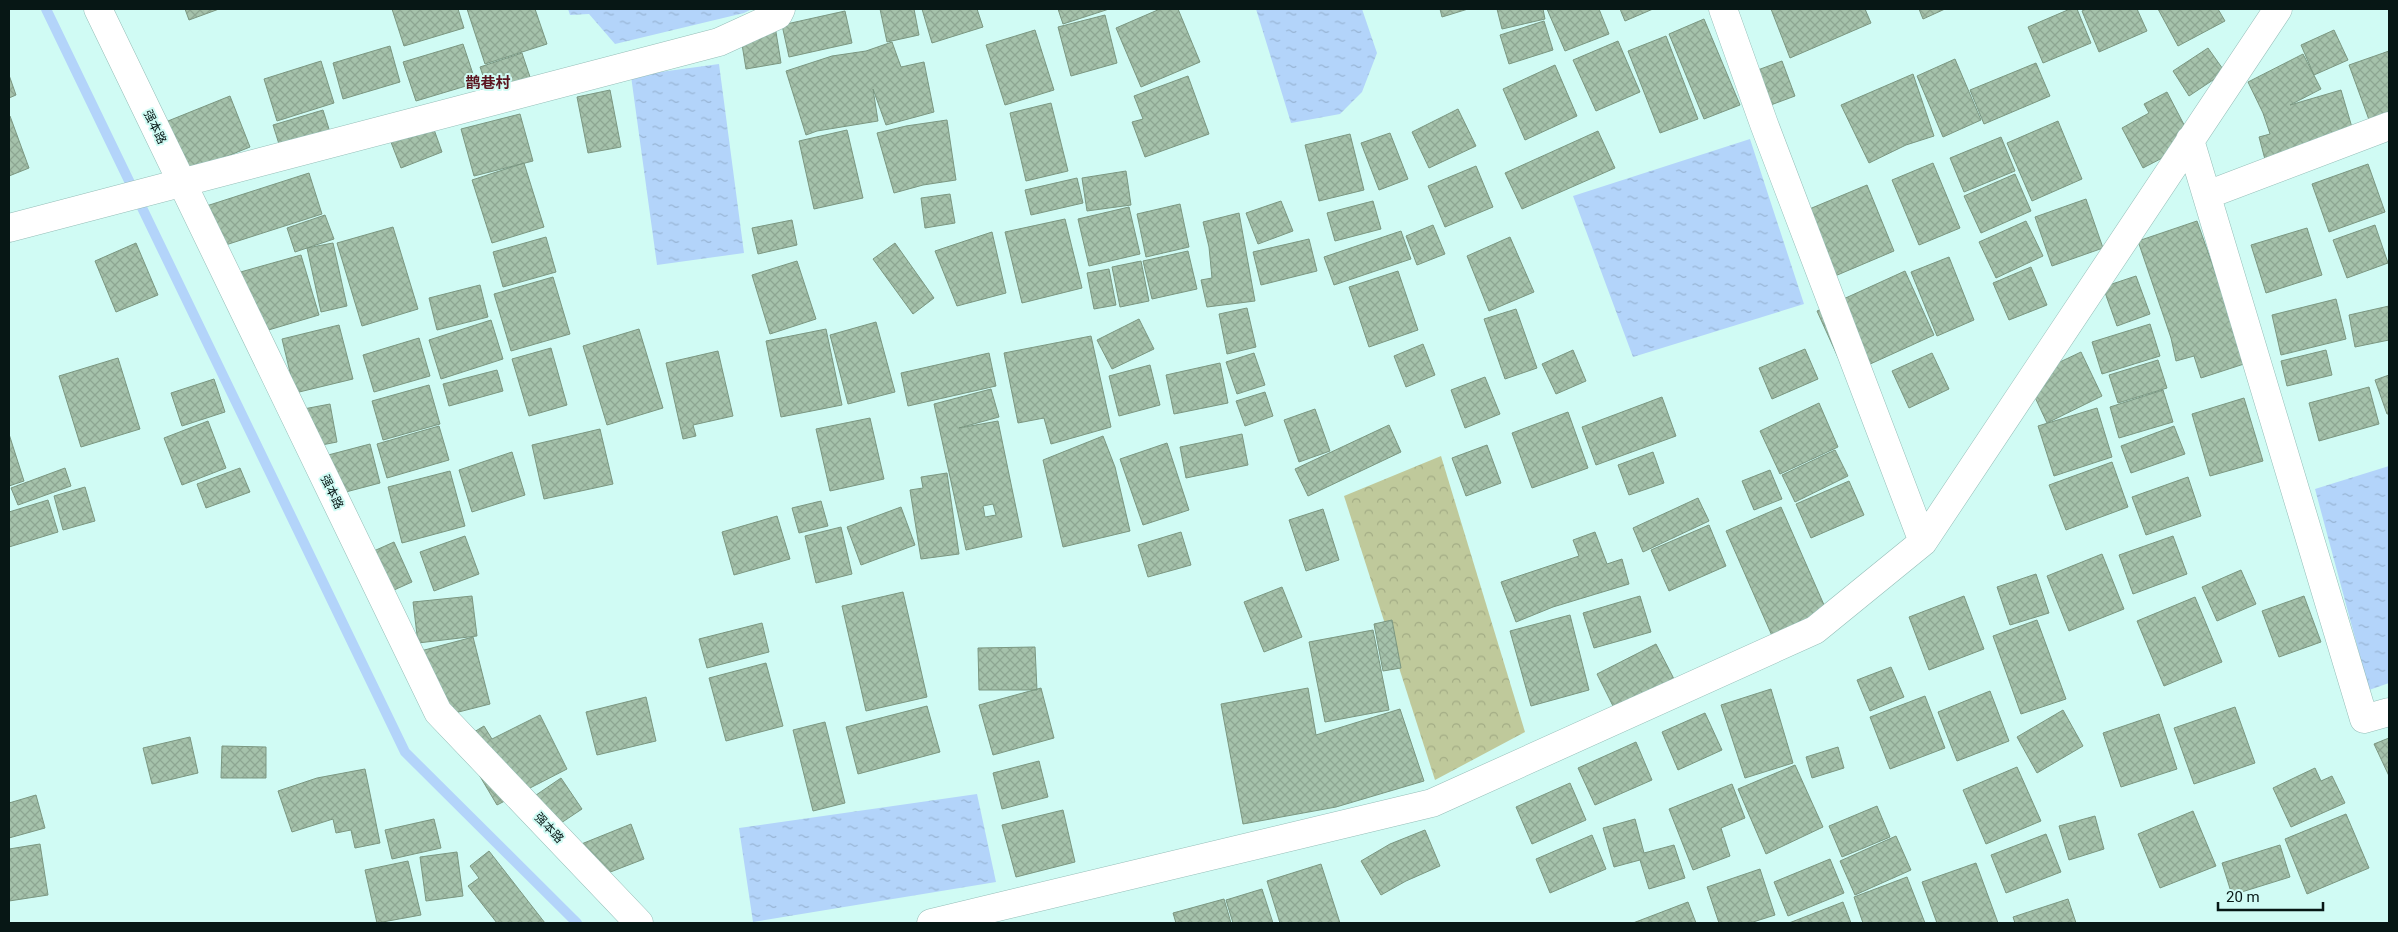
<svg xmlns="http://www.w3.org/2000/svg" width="2398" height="932" viewBox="0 0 2398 932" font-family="Roboto,'Noto Sans SC',sans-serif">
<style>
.forest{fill:url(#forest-crowns)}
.water{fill:url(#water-ripples)}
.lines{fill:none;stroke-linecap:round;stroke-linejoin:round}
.stream{stroke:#b3d4fa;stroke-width:10}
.building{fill:url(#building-cross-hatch);stroke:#7b9781;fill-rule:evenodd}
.street-casing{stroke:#94bdb7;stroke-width:29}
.street{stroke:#fff;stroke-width:28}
.labels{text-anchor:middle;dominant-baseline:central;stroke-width:4;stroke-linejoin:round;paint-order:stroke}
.street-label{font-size:12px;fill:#071715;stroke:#d0fbf4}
.quarter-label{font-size:15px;font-weight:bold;fill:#5b1520;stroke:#d0fbf4}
</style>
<defs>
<pattern id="forest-crowns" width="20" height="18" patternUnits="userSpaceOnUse" patternTransform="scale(1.25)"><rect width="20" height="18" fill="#bfc99b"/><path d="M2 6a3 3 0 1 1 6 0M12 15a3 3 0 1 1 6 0" fill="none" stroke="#a3ac85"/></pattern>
<pattern id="water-ripples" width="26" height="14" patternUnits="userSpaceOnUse" patternTransform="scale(1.25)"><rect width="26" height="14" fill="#b3d4fa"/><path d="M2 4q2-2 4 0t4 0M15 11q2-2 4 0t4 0" fill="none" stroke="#98b5d5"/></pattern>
<pattern id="building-cross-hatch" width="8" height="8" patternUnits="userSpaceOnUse" patternTransform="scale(1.25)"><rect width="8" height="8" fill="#a5c2ab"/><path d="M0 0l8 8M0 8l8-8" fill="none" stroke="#8da692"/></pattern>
</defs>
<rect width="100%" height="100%" fill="#d0fbf4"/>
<!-- forest -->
<path class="forest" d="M1441 456 1525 732 1435 780 1344 496Z"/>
<!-- water -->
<path class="water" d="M568 9H752L744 13 615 44 589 14 570 15Z
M1256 9H1362L1377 53 1362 92 1340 114 1291 123Z
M719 64 744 253 657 265 631 76Z
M1750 139 1804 304 1633 357 1573 196Z
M2389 466V683L2369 690 2315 489Z
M977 794 996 882 753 922 739 828Z"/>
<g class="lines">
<!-- stream -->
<path class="stream" d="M46 9 405 752 577 923"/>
</g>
<!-- building -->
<path class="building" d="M185 9H219L189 20Z
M392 9H458L464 28 404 46Z
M467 9H535L547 44 485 64Z
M880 9H914L919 35 887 42Z
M922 9H977L983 27 932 43Z
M1058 9H1109L1063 24Z
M1160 9H1178L1200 62 1141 87 1116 28Z
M1440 9H1468L1442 17Z
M1497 9H1543L1545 19 1502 29Z
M1547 9H1599L1609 34 1565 51Z
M1620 9H1653L1625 21Z
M1771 9H1865L1871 23 1790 58Z
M1919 9H1945L1923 19Z
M2070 9H2077L2091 43 2043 63 2028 27Z
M2086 9H2137L2147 31 2099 52 2082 11Z
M2158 9H2218L2225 21 2178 46Z
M845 11 852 43 789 57 782 25Z
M1105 15 1117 63 1071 76 1058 27Z
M1704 19 1740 105 1704 119 1669 34Z
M1544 21 1553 50 1509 64 1500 35Z
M775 26 781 63 746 69 740 32Z
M1035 30 1054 90 1005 105 986 45Z
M2334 30 2348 60 2314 75 2301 45Z
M1666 36 1698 119 1660 133 1628 51Z
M1618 41 1640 92 1596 111 1573 60Z
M892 42 901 67 924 62 934 112 886 125 873 89 878 121 817 131 806 135 786 71 832 56 866 51Z
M463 44 476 83 416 101 403 62Z
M390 46 400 82 343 99 333 63Z
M2208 48 2225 72 2189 96 2173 71Z
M2389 51V122L2372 128 2349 65Z
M522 53 531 80 489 93 480 67Z
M2303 54 2321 89 2290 105 2341 90 2356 141 2267 167 2259 137 2270 134 2263 113 2248 82Z
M1955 59 1981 120 1943 137 1917 76Z
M321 61 334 103 277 121 264 79Z
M1782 61 1795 96 1760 109 1747 74Z
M2036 63 2050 96 1984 124 1970 90Z
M1555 65 1577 116 1525 140 1503 89Z
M1913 74 1934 136 1906 145 1869 163 1841 105Z
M9 75 16 95 9 98Z
M1188 76 1209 134 1145 157 1132 122 1143 119 1134 96Z
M610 90 621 147 588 153 577 97Z
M2167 92 2193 142 2143 168 2122 128 2149 113 2144 104Z
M230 96 250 147 183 174 163 123Z
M1051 103 1068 171 1026 181 1010 113Z
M1458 109 1476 146 1429 168 1412 132Z
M323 110 334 145 284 160 273 125Z
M520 114 533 161 474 176 461 129Z
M10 116 29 168 9 176V117Z
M947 120 956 180 923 185 894 193 877 133 906 126Z
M431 121 442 152 401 168 389 137Z
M2058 121 2082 179 2032 201 2007 143Z
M847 130 863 198 814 209 799 141Z
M1598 131 1615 168 1522 209 1505 173Z
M1390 133 1408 179 1379 190 1361 143Z
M1350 134 1364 190 1319 201 1305 145Z
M2001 137 2015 171 1964 192 1950 158Z
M524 163 544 227 492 243 472 180Z
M1933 163 1960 228 1919 245 1892 180Z
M2368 164 2385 212 2329 232 2312 184Z
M1476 166 1493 207 1445 227 1428 186Z
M1126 171 1131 205 1087 211 1082 178Z
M309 173 322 214 210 250 197 209Z
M2015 174 2031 211 1981 233 1964 196Z
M1077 178 1083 203 1031 215 1025 190Z
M1867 185 1894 251 1835 276 1807 210Z
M950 194 955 223 925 228 921 198Z
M2086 199 2103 248 2052 266 2035 217Z
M1281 201 1293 231 1258 244 1246 213Z
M1373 201 1381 229 1335 241 1327 213Z
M1180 204 1189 247 1146 257 1137 214Z
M1129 207 1140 254 1089 266 1078 219Z
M1239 213 1255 301 1207 307 1201 280 1212 278 1209 247 1203 222Z
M325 215 334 239 295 252 287 228Z
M1065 219 1082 288 1022 303 1005 232Z
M792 220 797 245 758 254 752 228Z
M2026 221 2043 256 1996 278 1979 242Z
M2197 221 2247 363 2201 378 2194 356 2176 361 2171 338 2138 241Z
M1433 225 1445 254 1417 265 1406 236Z
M2375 225 2388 263 2347 278 2333 240Z
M393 227 418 309 362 326 337 243Z
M2307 228 2322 275 2266 293 2251 245Z
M1401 231 1411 259 1334 285 1324 257Z
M992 232 1006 293 957 306 935 251Z
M546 237 556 272 503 287 493 252Z
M1510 237 1534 292 1489 311 1467 256Z
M1309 239 1317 271 1261 285 1253 252Z
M136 243 158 295 116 312 95 261Z
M333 243 347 306 321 312 307 248Z
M895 243 934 298 913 314 873 259Z
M1188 251 1197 289 1152 299 1143 261Z
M301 255 319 315 255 334 237 273Z
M1949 257 1974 320 1937 336 1911 272Z
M797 261 816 319 770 334 752 275Z
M1141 261 1149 301 1120 307 1112 267Z
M2031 267 2047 305 2009 320 1993 283Z
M1109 269 1116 305 1094 309 1087 273Z
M1398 271 1418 330 1369 347 1349 287Z
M1905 271 1934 335 1846 375 1817 311Z
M2136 276 2150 314 2117 326 2103 287Z
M553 277 570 334 511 351 494 294Z
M480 285 488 317 437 330 429 298Z
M2336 299 2346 339 2281 355 2272 315Z
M2389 306V340L2355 347 2349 315Z
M1247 308 1256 347 1227 354 1219 314Z
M1516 309 1537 368 1505 379 1484 319Z
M1139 319 1154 349 1112 369 1097 340Z
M491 320 503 359 441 379 429 340Z
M876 322 895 392 848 404 830 335Z
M2150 324 2160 356 2102 374 2092 342Z
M339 325 353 379 295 393 282 339Z
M639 329 663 408 607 425 583 346Z
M826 329 842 405 781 417 766 341Z
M1091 336 1111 427 1051 444 1044 418 1018 423 1004 353Z
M419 338 430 376 374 392 363 355Z
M1423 344 1435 375 1406 387 1394 356Z
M551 348 567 405 529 416 512 359Z
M1805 349 1818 379 1772 399 1759 368Z
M1573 350 1586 381 1556 394 1542 364Z
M2326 350 2332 375 2287 386 2281 361Z
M718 351 733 416 693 425 696 436 683 439 666 363Z
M2081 352 2102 396 2047 423 2026 378Z
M989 353 996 386 908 406 901 373Z
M1254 353 1265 385 1237 394 1226 362Z
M1932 353 1949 389 1909 408 1892 371Z
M118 358 140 429 81 447 59 376Z
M2158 360 2167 388 2118 403 2109 375Z
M1220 363 1228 403 1174 414 1166 375Z
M1150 365 1160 405 1119 416 1109 376Z
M497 370 503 391 449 406 443 384Z
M2389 375V414H2387L2375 380Z
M1485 377 1500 414 1465 428 1451 390Z
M214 379 225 412 182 426 171 393Z
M429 385 440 424 383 440 372 401Z
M2369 387 2379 424 2319 441 2309 403Z
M991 389 999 417 959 428 998 421 1022 537 966 550 934 404ZM993 504 996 515 985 517 983 506Z
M2163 390 2173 422 2119 438 2110 407Z
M1265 392 1273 416 1245 426 1236 401Z
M1662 397 1676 436 1596 465 1582 427Z
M2244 398 2263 461 2210 476 2192 414Z
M1819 403 1838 447 1780 474 1760 431Z
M330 404 337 442 301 449 293 411Z
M2097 408 2112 457 2054 476 2038 426Z
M1315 409 1330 451 1299 462 1284 420Z
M1568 412 1588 468 1532 488 1512 433Z
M870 418 884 479 830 491 816 429Z
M208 421 226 468 182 485 164 438Z
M1389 425 1401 452 1308 496 1295 469Z
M439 426 449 460 387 478 377 444Z
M2174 426 2185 454 2131 473 2121 446Z
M600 429 613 484 544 499 532 445Z
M9 434 24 481 9 486Z
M1242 434 1248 465 1186 478 1180 447Z
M1103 436 1115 467 1130 531 1063 547 1043 460Z
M1167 443 1189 510 1143 525 1120 459Z
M370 444 380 483 323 498 313 459Z
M1487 445 1501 483 1466 496 1452 458Z
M1835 450 1848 476 1795 502 1782 475Z
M512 452 525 495 472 512 459 470Z
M1653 452 1664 483 1629 495 1618 465Z
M2112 462 2128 507 2066 530 2049 485Z
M65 468 71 486 18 505 11 488Z
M240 468 250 492 206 508 197 484Z
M1770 470 1782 499 1754 510 1742 481Z
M450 471 465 526 402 543 388 487Z
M947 473 959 554 921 559 910 490 923 488 921 477Z
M2188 477 2201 516 2146 535 2132 497Z
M1849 481 1864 515 1811 538 1796 504Z
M85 487 95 521 63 530 54 496Z
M1698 498 1709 521 1643 552 1633 528Z
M48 500 58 532 9 547V512Z
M821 501 828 526 799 533 792 508Z
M901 507 915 545 861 565 847 527Z
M1781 507 1828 614 1773 638 1726 531Z
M1323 509 1339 560 1306 571 1289 520Z
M777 516 790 559 734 575 722 532Z
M1709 525 1726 566 1669 591 1651 550Z
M841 527 852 574 816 583 805 536Z
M1181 532 1191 565 1148 577 1138 545Z
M1595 532 1607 564 1622 559 1629 584 1553 607 1516 622 1501 582 1579 556 1573 540Z
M465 536 479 574 434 591 420 552Z
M2173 536 2187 574 2133 594 2119 555Z
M394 542 412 582 376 598 358 558Z
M2102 554 2124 609 2069 631 2047 576Z
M2241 570 2256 604 2217 621 2202 587Z
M2036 574 2049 613 2010 625 1997 587Z
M1282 587 1302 637 1264 652 1244 602Z
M903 592 927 697 866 711 842 606Z
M472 596 477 636 418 643 413 602Z
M1640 596 1651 632 1594 648 1583 613Z
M1964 596 1984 649 1929 670 1909 617Z
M2304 596 2321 642 2279 657 2262 611Z
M2195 597 2222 662 2164 686 2137 621Z
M1570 615 1589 690 1531 706 1510 631Z
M1392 620 1401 668 1383 671 1374 624Z
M2037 620 2066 699 2021 714 1993 636Z
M762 623 769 652 707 668 699 639Z
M1373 630 1389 710 1325 722 1309 642Z
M473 637 490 704 435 718 417 652Z
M1656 644 1675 681 1615 710 1597 674Z
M1035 647 1037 690H979L978 648Z
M766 663 783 726 726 741 709 678Z
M1891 667 1904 697 1870 711 1857 680Z
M1041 688 1054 738 993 755 979 705Z
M1308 688 1316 735 1400 709 1424 781 1336 807 1243 824 1221 704Z
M1771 689 1793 763 1745 778 1721 705Z
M1990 691 2009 741 1957 761 1938 712Z
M1925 696 1945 748 1890 769 1870 717Z
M646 697 656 741 597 755 586 712Z
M927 706 940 752 858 774 846 727Z
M2235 707 2255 763 2194 784 2174 728Z
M2063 710 2083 746 2037 773 2017 737Z
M1705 713 1722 750 1678 770 1662 732Z
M2159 714 2177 769 2121 787 2103 733Z
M540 715 567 769 497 805 459 741 484 726 492 739Z
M825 722 845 803 813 811 793 730Z
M190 737 198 773 152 784 143 748Z
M2389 738V776L2374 744Z
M1636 742 1652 780 1595 805 1578 768Z
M222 746 266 747V778H221Z
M1838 747 1844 768 1812 778 1806 757Z
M1039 761 1048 797 1002 809 993 773Z
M1795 765 1823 827 1766 854 1738 789Z
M2017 767 2041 821 1986 844 1963 790Z
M2315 768 2321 781 2332 776 2345 803 2291 827 2273 788Z
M365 769 380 843 355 848 351 830 336 833 333 819 292 832 278 791 317 778Z
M561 778 582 809 543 835 523 804Z
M1570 783 1586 820 1532 844 1516 807Z
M1732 784 1745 818 1721 828 1730 856 1693 870 1669 809Z
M36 795 45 828 9 838V803Z
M1877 806 1890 837 1842 857 1829 826Z
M1063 810 1075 862 1016 877 1002 825Z
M2193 811 2216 866 2160 888 2138 834Z
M2346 814 2369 868 2307 894 2285 839Z
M2095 816 2104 849 2069 860 2059 826Z
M434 819 441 848 392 859 385 830Z
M1635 819 1644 853 1674 845 1685 878 1649 889 1640 860 1614 867 1603 828Z
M631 824 644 859 582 883 569 849Z
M1425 830 1440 866 1406 881 1381 895 1361 861 1390 844Z
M2046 834 2061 872 2006 893 1991 855Z
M1592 835 1606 869 1550 893 1536 859Z
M1896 836 1911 870 1855 895 1840 861Z
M40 844 48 895 9 901V849Z
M2280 845 2290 877 2232 895 2222 863Z
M489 851 545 923H497L468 886 479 878 470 866Z
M457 852 463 896 426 901 420 857Z
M1830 859 1844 893 1788 916 1774 882Z
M408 861 421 915 377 923 365 870Z
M1976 863 1998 923H1937L1922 882Z
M1321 864 1340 923H1280L1267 881Z
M1760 869 1775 915 1750 923H1719L1707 887Z
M1907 877 1925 923H1863L1854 897Z
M1262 889 1273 923H1233L1226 900Z
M1224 899 1231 923H1176L1173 913Z
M2068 899 2076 923H2015L2013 917Z
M1688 902 1696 923H1633Z
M1843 902 1851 923H1789Z"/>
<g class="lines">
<defs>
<path id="street" d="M98 9 438 712 639 923
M1723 9 1764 124 1923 542
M2190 140 2364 719 2389 712
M2207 195 2389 126
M9 228 719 42 778 15 781 9
M931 923 1432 803 1815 630 1923 542 2278 9"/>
</defs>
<!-- street casing -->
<use href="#street" class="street-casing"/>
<!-- street -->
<use href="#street" class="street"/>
</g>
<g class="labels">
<!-- street labels -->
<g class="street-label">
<text transform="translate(155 127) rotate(64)">强本路</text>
<text transform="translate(332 492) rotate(64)">强本路</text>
<text transform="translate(549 828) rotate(47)">强本路</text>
</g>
<!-- quarter labels -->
<g class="quarter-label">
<text x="488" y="83">鹊巷村</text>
</g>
</g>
<!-- border -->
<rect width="2398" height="932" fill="none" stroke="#071715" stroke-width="20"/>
<!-- scale -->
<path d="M2218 902v8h105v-8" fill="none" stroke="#071715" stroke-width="2.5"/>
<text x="2226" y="902" font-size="15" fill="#071715" stroke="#d0fbf4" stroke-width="4" paint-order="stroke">20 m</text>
</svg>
